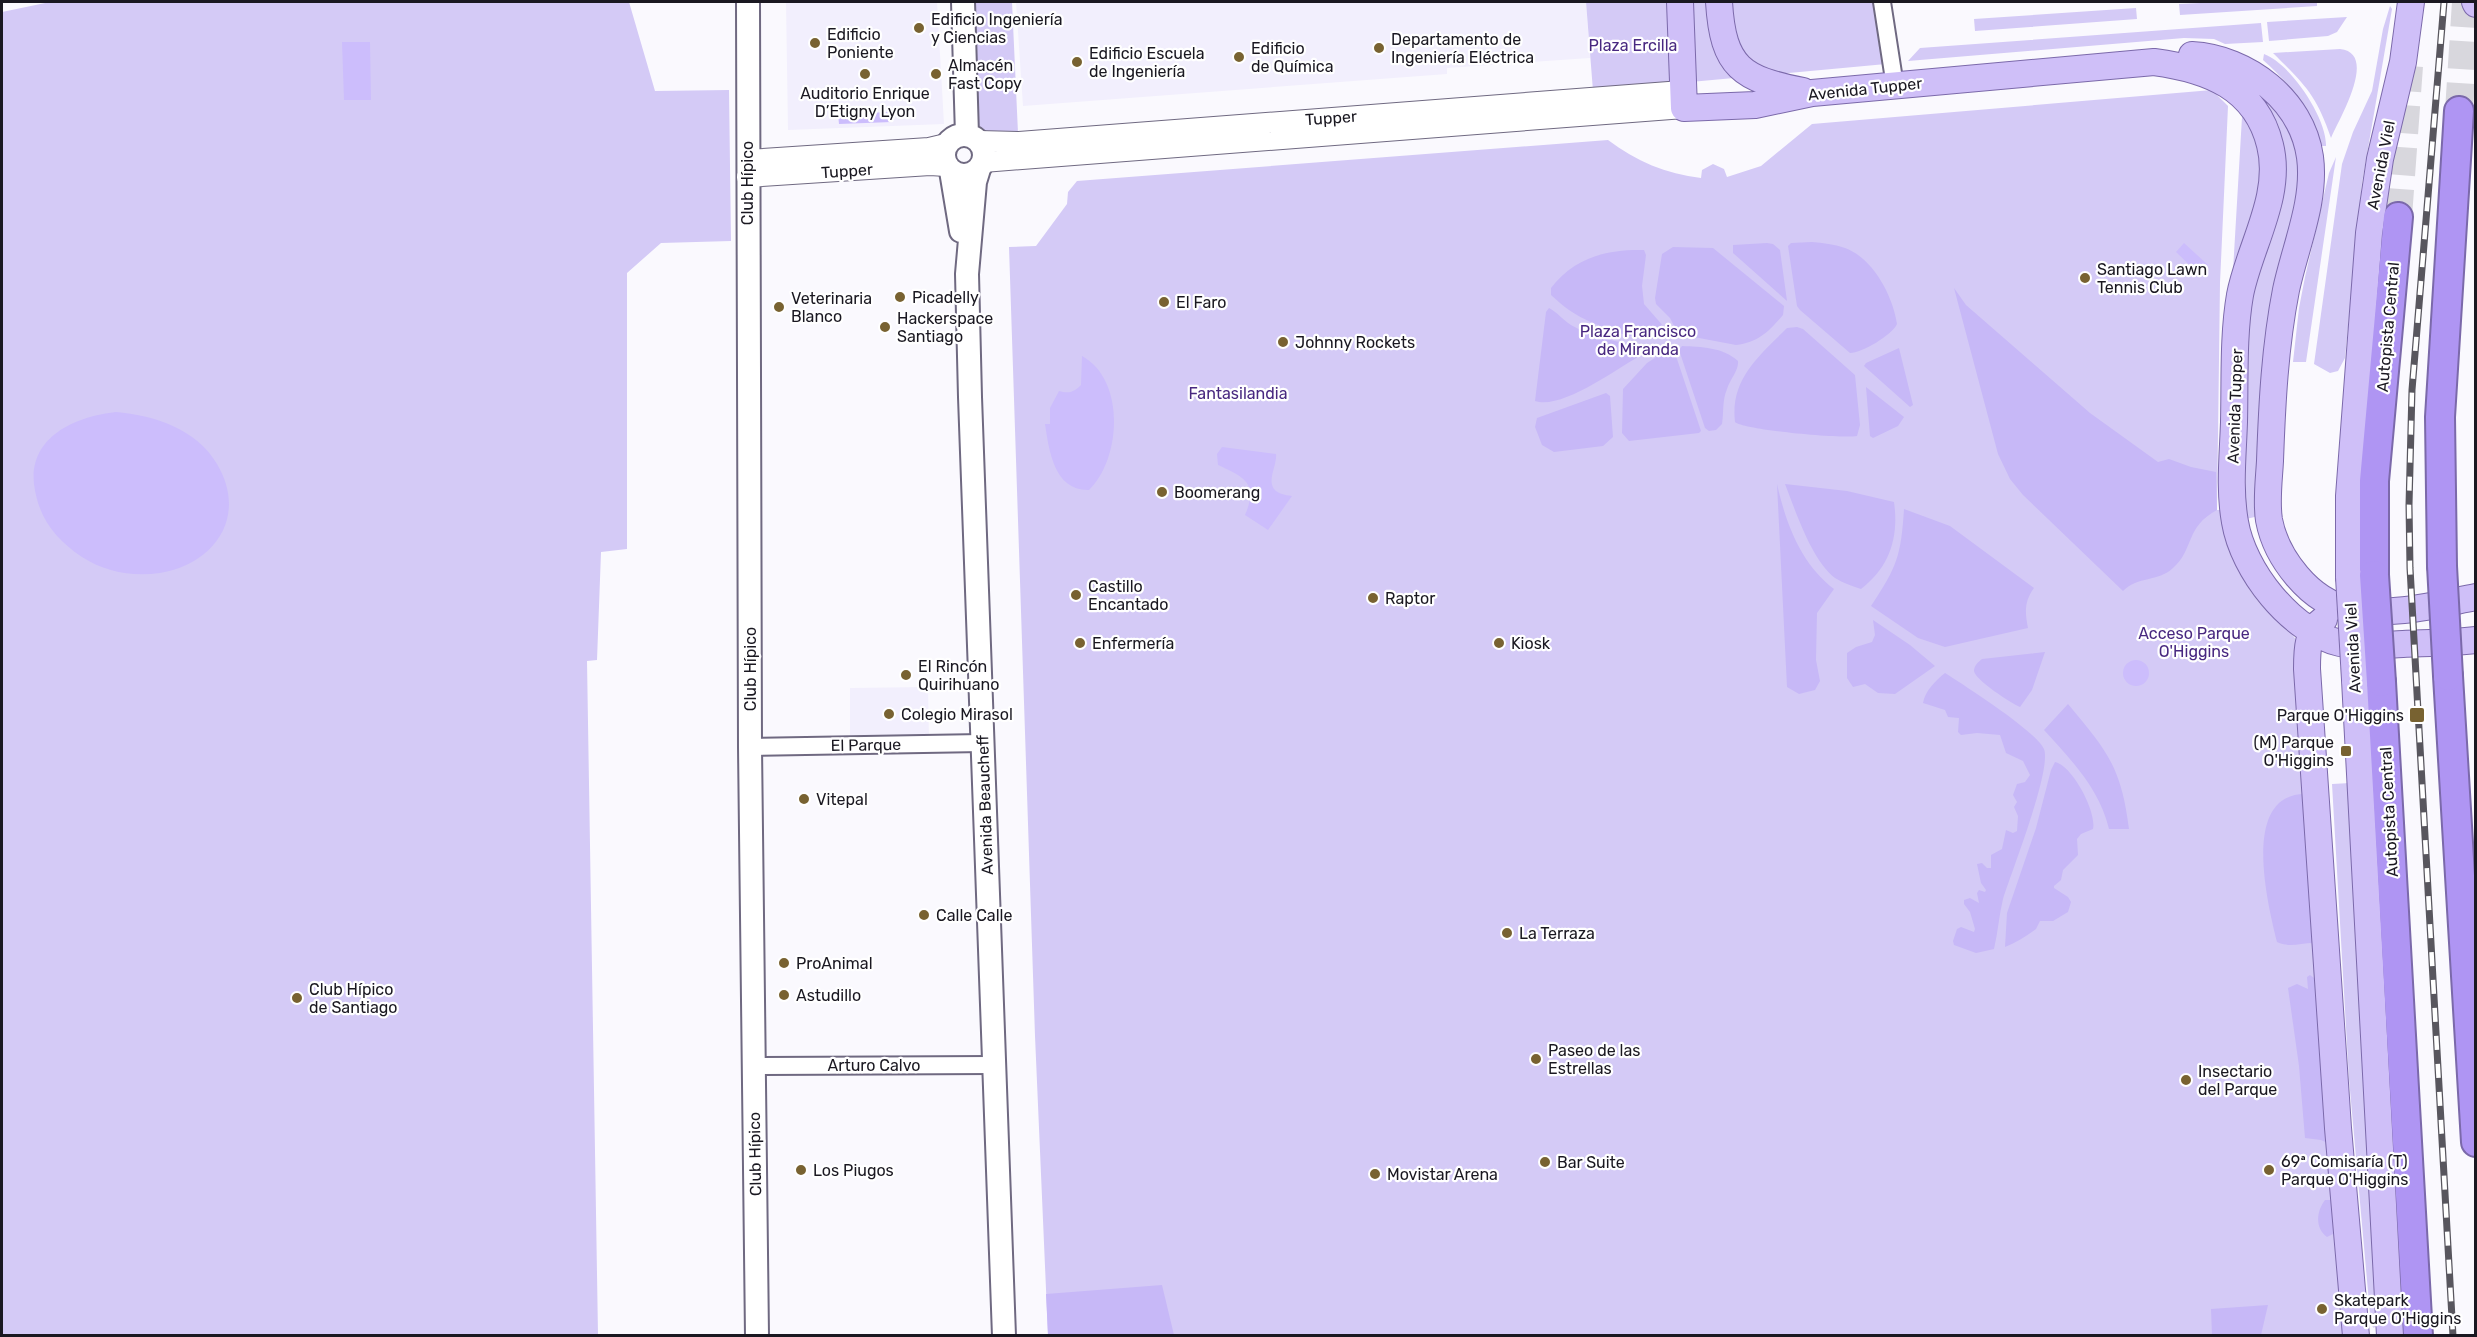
<svg xmlns="http://www.w3.org/2000/svg" width="2477" height="1337" viewBox="0 0 2477 1337" font-family="Rubik,sans-serif">
<style>
.built{fill:#f2effd}
.green{fill:#d4caf6}
.forest{fill:#c7b8f7}
.water{fill:#ccbdfc}
.lines{fill:none;stroke-linecap:round;stroke-linejoin:round}
.motorway-tunnel{stroke:#d8d7dd;stroke-width:28;stroke-dasharray:28 14;stroke-linecap:butt}
.minor-casing{stroke:#6f6981;stroke-width:20}
.tertiary-casing{stroke:#6f6981;stroke-width:22}
.secondary-casing{stroke:#6f6981;stroke-width:26}
.primary-casing{stroke:#7b69aa;stroke-width:28}
.motorway-casing{stroke:#7b69aa;stroke-width:32}
.minor{stroke:#fff;stroke-width:16}
.tertiary{stroke:#fff;stroke-width:20}
.secondary{stroke:#fff;stroke-width:22}
.primary{stroke:#cfbff8;stroke-width:26}
.motorway{stroke:#af95f3;stroke-width:28}
.rail-casing{stroke:#58565e;stroke-width:7}
.rail{stroke:#fff;stroke-width:4.5;stroke-dasharray:14;stroke-linecap:butt}
.primary-bridge-casing{stroke:#7b69aa;stroke-width:28;stroke-linecap:butt}
.motorway-bridge-casing{stroke:#7b69aa;stroke-width:32;stroke-linecap:butt}
.primary-bridge{stroke:#cfbff8;stroke-width:26}
.motorway-bridge{stroke:#af95f3;stroke-width:28}
.poi-dot{fill:#786231;stroke:#fff;stroke-width:2}
.labels{text-anchor:middle;dominant-baseline:central;stroke-width:4.5;stroke-linejoin:round;paint-order:stroke}
.poi-label{font-size:16px;fill:#1a1821;stroke:#fff;text-anchor:start}
.park-label{font-size:16px;fill:#482880;stroke:#fff}
.street-label{font-size:16px;fill:#1a1821;stroke:#fff}
</style>
<rect width="100%" height="100%" fill="#faf9fe"/>
<!-- built -->
<path class="built" d="M786 2H937L944 124 788 130Z
M1016 2H1586L1590 58 1447 68V74L1023 106Z
M928 687 929 740 850 742V688Z"/>
<!-- green -->
<path class="green" d="M50 2H629L655 91 729 90 731 241 661 243 627 273V549L601 552 597 660 587 661 598 1335H2V12Z
M969 2H1012L1018 133 981 131 977 128Z
M1586 2H1876L1886 64 1593 91Z
M2221 2H2317V6L2180 15 2179 4Z
M2390 6 2392 9 2362 183 2345 358 2338 371 2330 373 2314 364 2342 164 2353 132 2372 91 2383 29Z
M2136 8 2137 19 1975 31 1974 19Z
M2347 17 2337 32 2328 36 2269 41 2267 22Z
M2261 23 2263 42 2225 44 2214 39 2184 38 1908 61 1920 48Z
M2340 49C2379 53 2339 119 2331 138 2316 94 2305 85 2273 53Z
M2264 54C2290 63 2327 118 2326 146H2321C2309 110 2292 85 2263 60Z
M2200 59 2270 93 2303 156 2259 516 2246 519C2245 459 2244 399 2248 339 2253 274 2270 209 2283 144L2277 124 2268 108Z
M2212 90 2228 106 2220 283 2217 510H2222C2228 546 2238 579 2263 607 2274 619 2292 629 2298 644L2315 985 2347 1335H1048L1035 1036 1009 247 1036 246 1067 204 1068 192 1077 181 1608 140C1636 161 1666 174 1701 178L1702 170 1713 164 1724 169 1727 177 1761 166 1812 124Z
M2240 108 2247 110 2264 168 2231 305 2242 117Z
M2336 157 2306 362H2293L2299 308 2305 277 2329 173Z
M2350 783 2377 1324 2374 1328 2371 1325 2349 1079 2332 784Z"/>
<!-- forest -->
<path class="forest" d="M1812 242C1823 243 1834 244 1845 248 1873 258 1893 296 1897 324 1892 335 1862 353 1850 353L1800 310 1797 306 1788 246 1791 243Z
M1767 243 1773 244 1780 250 1787 301 1733 253V245Z
M1673 247 1713 248 1784 306 1783 315C1769 331 1759 342 1736 345L1678 334 1670 318 1656 304 1655 298 1662 254Z
M1644 250 1646 255 1642 286 1644 304 1664 327 1663 336C1643 346 1587 323 1569 310 1563 306 1557 300 1551 295V288C1574 258 1606 249 1644 250Z
M1954 288 1966 305 2090 413 2158 462 2169 459 2191 467 2216 472 2217 510C2185 527 2194 550 2173 568 2158 582 2138 576 2123 591L2023 495 2010 479 1998 454Z
M1549 308C1557 312 1563 320 1571 325 1593 338 1619 342 1644 347V351L1638 357C1615 370 1561 410 1535 401L1546 312Z
M1797 327 1803 329 1855 375 1860 425 1857 436C1842 439 1744 430 1735 422 1730 379 1759 356 1787 328Z
M1682 346C1701 347 1723 347 1738 361 1739 370 1730 379 1727 389 1722 401 1724 412 1722 424L1716 430 1709 431 1705 428 1679 350Z
M1899 348 1913 405 1910 407 1864 366 1866 363Z
M1669 349 1675 353 1701 431 1699 433 1629 441 1622 433 1623 389 1647 363Z
M1866 387 1904 417 1898 426 1873 438 1870 436Z
M1606 393 1610 396 1613 437 1603 446 1554 452 1542 445 1535 427 1537 418Z
M1777 484C1786 524 1801 564 1834 589L1817 613 1816 660 1820 681 1815 690 1799 694 1787 687Z
M1785 484 1847 491 1894 502C1899 537 1890 567 1861 589 1852 586 1843 583 1835 578 1811 559 1796 512 1785 484Z
M1904 509 1950 526 2034 588C2024 602 2025 612 2028 628L1945 647 1918 638 1871 606C1897 567 1901 556 1904 509Z
M1873 620 1910 645 1935 666 1895 694 1878 693 1865 684 1853 687 1847 678V653L1856 647 1872 642 1875 635Z
M2045 652 2032 690 2020 707C2011 703 1975 680 1974 671 1974 666 1978 662 1982 659Z
M1945 673C1964 685 2037 732 2044 749 2052 770 2011 873 2003 899 1999 915 1998 932 1994 949L1976 953 1954 945 1953 941 1957 929 1961 927 1974 932 1975 929 1970 912 1964 904V900L1970 898 1979 903 1977 893 1979 890 1985 892 1986 890 1981 883 1977 864 1982 863 1987 868H1991V855L2002 849 2006 830 2013 833 2017 831 2018 816 2014 807 2017 802 2013 795 2017 784 2025 782 2030 775 2023 761 2006 753 2000 735 1977 733 1961 735 1958 732 1959 718 1948 717 1945 710 1923 703C1925 691 1936 680 1945 673Z
M2068 704C2107 751 2121 766 2129 829H2109C2099 788 2072 761 2044 730Z
M2055 762C2072 765 2097 812 2093 829L2081 834 2077 839 2078 855 2063 870 2061 880 2054 886V888L2068 897 2071 902 2068 912 2053 921H2040L2036 929C2026 936 2017 942 2005 947L2007 913 2036 828 2051 770Z
M2305 794 2313 943C2300 943 2290 948 2277 942 2268 905 2240 794 2305 794Z
M2310 975 2314 978 2330 1144 2321 1140 2305 1138 2299 1066 2288 988 2297 984 2308 989 2307 977Z
M2325 1200H2332L2336 1235 2333 1234 2327 1237C2315 1228 2316 1212 2325 1200Z
M1162 1285 1174 1335H1048L1046 1294Z
M2268 1305 2261 1335H2212L2211 1309Z"/>
<!-- water -->
<path class="water" d="M342 42H370L371 100H344Z
M892 112V122L839 124 838 114Z
M2184 243 2208 265 2199 274 2176 252Z
M1082 356C1126 380 1121 459 1089 490 1054 491 1049 450 1045 424H1050V408L1059 391C1069 394 1074 392 1081 385Z
M116 412C153 415 197 429 217 464 248 516 215 564 160 573 133 577 105 572 82 557 55 539 38 517 34 484 29 436 77 416 116 412Z
M1222 447 1276 454C1278 468 1257 493 1292 496L1268 530 1245 515C1259 483 1244 477 1218 465L1217 454Z
M2123 673a13 13 0 1 1 26 0a13 13 0 1 1-26 0Z"/>
<g class="lines">
<!-- motorway-tunnel -->
<path class="motorway-tunnel" d="M2459 111 2466 2
M2398 217 2409 66"/>
<defs>
<path id="minor" d="M1882 2 1895 86
M750 747 982 743
M753 1066 994 1065"/>
<path id="tertiary" d="M979 141 1019 142 1682 91
M748 160 929 148 946 144
M983 162 1684 108
M747 177 930 165 946 166"/>
<path id="secondary" d="M748 2 750 747 757 1336
M963 2 967 135
M944 155a20 20 0 1 1 40 0a20 20 0 1 1-40 0Z
M979 169 975 182 967 274 970 397 1004 1336
M951 171 961 231"/>
<path id="primary" d="M1680 2 1684 108 1755 105 1812 93 2154 62C2207 69 2256 87 2270 145 2283 196 2249 247 2240 295 2233 335 2235 381 2234 422 2233 454 2229 489 2235 522 2243 570 2290 631 2340 643 2360 648 2382 645 2403 644 2427 643 2452 643 2476 640
M1719 2C1723 68 1742 79 1803 91
M2475 2 2476 4
M2192 55C2247 58 2302 100 2310 157 2316 201 2295 247 2286 290 2275 346 2272 404 2270 461 2269 480 2266 501 2269 520 2276 557 2310 603 2350 609 2391 617 2435 605 2476 597
M2349 577V496L2369 233 2380 159 2403 62 2411 2
M2324 619C2307 631 2307 650 2307 669L2338 1128 2356 1336
M2355 680 2390 1336"/>
<path id="motorway" d="M2442 566 2440 417 2459 111
M2374 575V481L2398 217
M2448 676 2476 1142
M2381 682 2418 1336"/>
</defs>
<!-- minor casing -->
<use href="#minor" class="minor-casing"/>
<!-- tertiary casing -->
<use href="#tertiary" class="tertiary-casing"/>
<!-- secondary casing -->
<use href="#secondary" class="secondary-casing"/>
<!-- primary casing -->
<use href="#primary" class="primary-casing"/>
<!-- motorway casing -->
<use href="#motorway" class="motorway-casing"/>
<!-- minor -->
<use href="#minor" class="minor"/>
<!-- tertiary -->
<use href="#tertiary" class="tertiary"/>
<!-- secondary -->
<use href="#secondary" class="secondary"/>
<!-- primary -->
<use href="#primary" class="primary"/>
<!-- motorway -->
<use href="#motorway" class="motorway"/>
<defs>
<path id="rail" d="M2444 2 2412 390 2409 505 2410 568 2453 1336"/>
</defs>
<!-- rail casing -->
<use href="#rail" class="rail-casing"/>
<!-- rail -->
<use href="#rail" class="rail"/>
<defs>
<path id="primary-bridge" d="M2349 577 2355 680"/>
<path id="motorway-bridge" d="M2442 566 2448 676
M2374 575 2381 682"/>
</defs>
<!-- primary-bridge casing -->
<use href="#primary-bridge" class="primary-bridge-casing"/>
<!-- motorway-bridge casing -->
<use href="#motorway-bridge" class="motorway-bridge-casing"/>
<!-- primary-bridge -->
<use href="#primary-bridge" class="primary-bridge"/>
<!-- motorway-bridge -->
<use href="#motorway-bridge" class="motorway-bridge"/>
</g>
<!-- markers -->
<g class="poi-dot">
<circle cx="919" cy="28" r="6"/>
<circle cx="815" cy="43" r="6"/>
<circle cx="1379" cy="48" r="6"/>
<circle cx="1239" cy="57" r="6"/>
<circle cx="1077" cy="62" r="6"/>
<circle cx="865" cy="74" r="6"/>
<circle cx="936" cy="74" r="6"/>
<circle cx="2085" cy="278" r="6"/>
<circle cx="900" cy="297" r="6"/>
<circle cx="1164" cy="302" r="6"/>
<circle cx="779" cy="307" r="6"/>
<circle cx="885" cy="327" r="6"/>
<circle cx="1283" cy="342" r="6"/>
<circle cx="1162" cy="492" r="6"/>
<circle cx="1076" cy="595" r="6"/>
<circle cx="1373" cy="598" r="6"/>
<circle cx="1080" cy="643" r="6"/>
<circle cx="1499" cy="643" r="6"/>
<circle cx="906" cy="675" r="6"/>
<circle cx="889" cy="714" r="6"/>
<rect x="2409" y="707" width="16" height="16" rx="3"/>
<rect x="2340" y="745" width="12" height="12" rx="3"/>
<circle cx="804" cy="799" r="6"/>
<circle cx="924" cy="915" r="6"/>
<circle cx="1507" cy="933" r="6"/>
<circle cx="784" cy="963" r="6"/>
<circle cx="784" cy="995" r="6"/>
<circle cx="297" cy="998" r="6"/>
<circle cx="1536" cy="1059" r="6"/>
<circle cx="2186" cy="1080" r="6"/>
<circle cx="1545" cy="1162" r="6"/>
<circle cx="801" cy="1170" r="6"/>
<circle cx="2269" cy="1170" r="6"/>
<circle cx="1375" cy="1174" r="6"/>
<circle cx="2322" cy="1309" r="6"/>
</g>
<g class="labels">
<!-- poi labels -->
<g class="poi-label">
<text x="931" y="19">Edificio Ingeniería<tspan x="931" dy="18">y Ciencias</tspan></text>
<text x="827" y="34">Edificio<tspan x="827" dy="18">Poniente</tspan></text>
<text x="1391" y="39">Departamento de<tspan x="1391" dy="18">Ingeniería Eléctrica</tspan></text>
<text x="1251" y="48">Edificio<tspan x="1251" dy="18">de Química</tspan></text>
<text x="1089" y="53">Edificio Escuela<tspan x="1089" dy="18">de Ingeniería</tspan></text>
<text x="948" y="65">Almacén<tspan x="948" dy="18">Fast Copy</tspan></text>
<text x="865" y="93" text-anchor="middle">Auditorio Enrique<tspan x="865" dy="18">D’Etigny Lyon</tspan></text>
<text x="2097" y="269">Santiago Lawn<tspan x="2097" dy="18">Tennis Club</tspan></text>
<text x="912" y="297">Picadelly</text>
<text x="791" y="298">Veterinaria<tspan x="791" dy="18">Blanco</tspan></text>
<text x="1176" y="302">El Faro</text>
<text x="897" y="318">Hackerspace<tspan x="897" dy="18">Santiago</tspan></text>
<text x="1295" y="342">Johnny Rockets</text>
<text x="1174" y="492">Boomerang</text>
<text x="1088" y="586">Castillo<tspan x="1088" dy="18">Encantado</tspan></text>
<text x="1385" y="598">Raptor</text>
<text x="1092" y="643">Enfermería</text>
<text x="1511" y="643">Kiosk</text>
<text x="918" y="666">El Rincón<tspan x="918" dy="18">Quirihuano</tspan></text>
<text x="901" y="714">Colegio Mirasol</text>
<text x="2404" y="715" text-anchor="end">Parque O'Higgins</text>
<text x="2334" y="742" text-anchor="end">(M) Parque<tspan x="2334" dy="18">O'Higgins</tspan></text>
<text x="816" y="799">Vitepal</text>
<text x="936" y="915">Calle Calle</text>
<text x="1519" y="933">La Terraza</text>
<text x="796" y="963">ProAnimal</text>
<text x="309" y="989">Club Hípico<tspan x="309" dy="18">de Santiago</tspan></text>
<text x="796" y="995">Astudillo</text>
<text x="1548" y="1050">Paseo de las<tspan x="1548" dy="18">Estrellas</tspan></text>
<text x="2198" y="1071">Insectario<tspan x="2198" dy="18">del Parque</tspan></text>
<text x="2281" y="1161">69ª Comisaría (T)<tspan x="2281" dy="18">Parque O'Higgins</tspan></text>
<text x="1557" y="1162">Bar Suite</text>
<text x="813" y="1170">Los Piugos</text>
<text x="1387" y="1174">Movistar Arena</text>
<text x="2334" y="1300">Skatepark<tspan x="2334" dy="18">Parque O'Higgins</tspan></text>
</g>
<!-- park labels -->
<g class="park-label">
<text x="1633" y="45">Plaza Ercilla</text>
<text x="1638" y="331">Plaza Francisco<tspan x="1638" dy="18">de Miranda</tspan></text>
<text x="1238" y="393">Fantasilandia</text>
<text x="2194" y="633">Acceso Parque<tspan x="2194" dy="18">O'Higgins</tspan></text>
</g>
<!-- street labels -->
<g class="street-label">
<text transform="translate(1865 89) rotate(-6)">Avenida Tupper</text>
<text transform="translate(1331 118) rotate(-4)">Tupper</text>
<text transform="translate(2381 165) rotate(-79)">Avenida Viel</text>
<text transform="translate(847 171) rotate(-4)">Tupper</text>
<text transform="translate(747 183) rotate(-90)">Club Hípico</text>
<text transform="translate(2388 327) rotate(-85)">Autopista Central</text>
<text transform="translate(2235 406) rotate(-88)">Avenida Tupper</text>
<text transform="translate(2353 648) rotate(-93)">Avenida Viel</text>
<text transform="translate(750 669) rotate(-90)">Club Hípico</text>
<text transform="translate(866 745) rotate(-1)">El Parque</text>
<text transform="translate(985 805) rotate(-92)">Avenida Beaucheff</text>
<text transform="translate(2389 812) rotate(-93)">Autopista Central</text>
<text x="874" y="1065">Arturo Calvo</text>
<text transform="translate(755 1154) rotate(-91)">Club Hípico</text>
</g>
</g>
<!-- border -->
<rect width="2477" height="1337" fill="none" stroke="#1a1821" stroke-width="6"/>
</svg>
